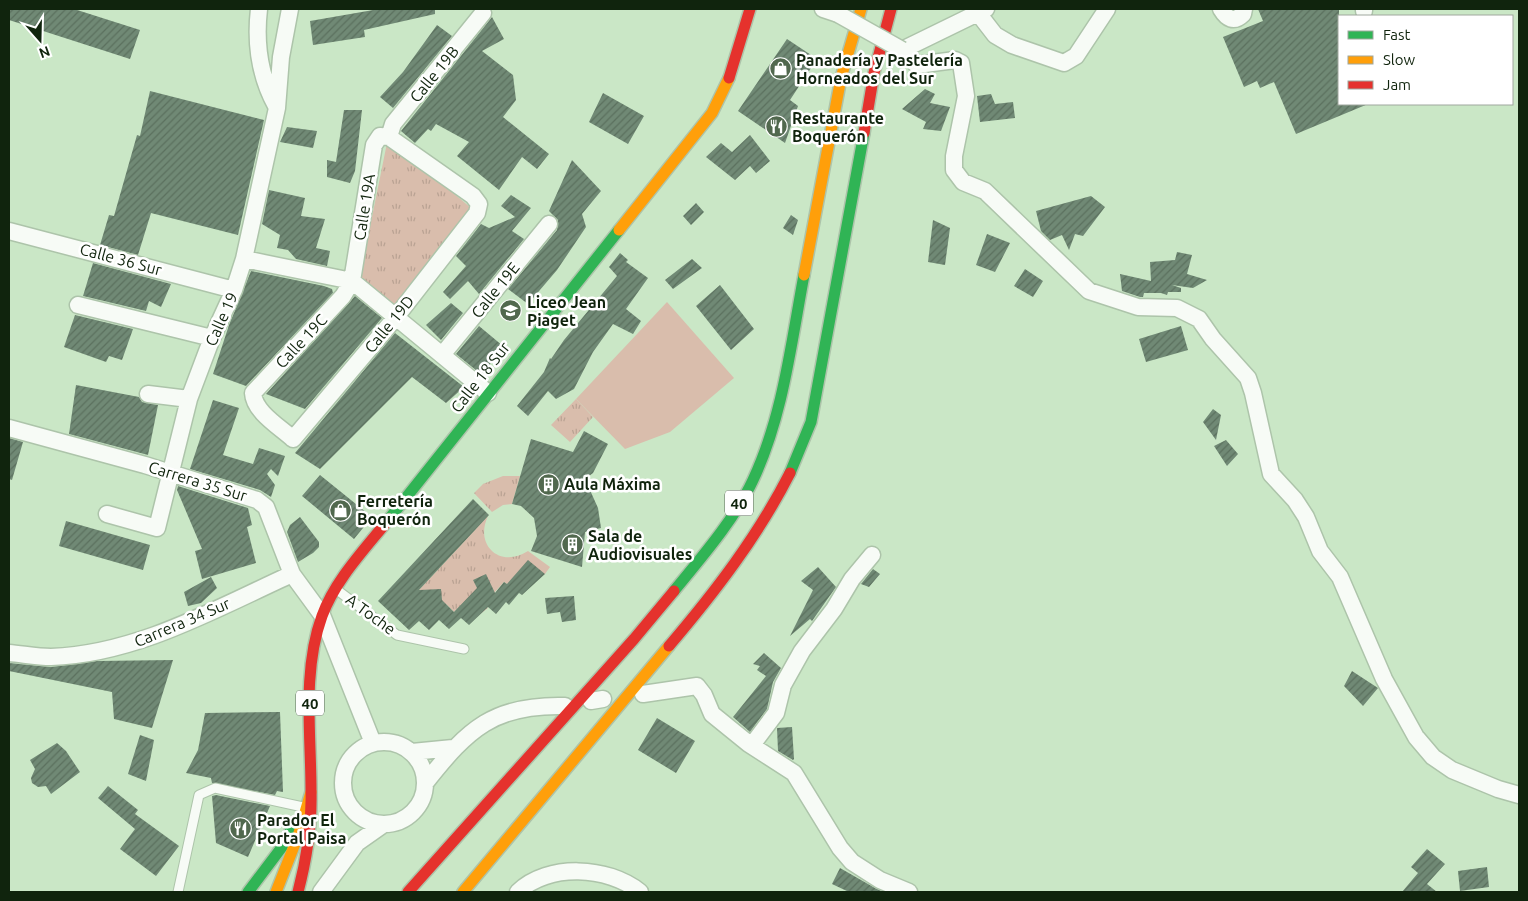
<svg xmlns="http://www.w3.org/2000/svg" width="1528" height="901" viewBox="0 0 1528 901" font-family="Ubuntu,sans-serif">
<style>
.grass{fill:url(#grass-tufts)}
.pitch{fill:#d9bdac}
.building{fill:url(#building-hatch)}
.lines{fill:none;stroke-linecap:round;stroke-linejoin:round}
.lane-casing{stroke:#adc4aa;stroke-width:11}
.street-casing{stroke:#adc4aa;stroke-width:19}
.fast-casing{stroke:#adc4aa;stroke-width:14}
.slow-casing{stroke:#adc4aa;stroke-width:14}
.jam-casing{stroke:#adc4aa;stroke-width:14}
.lane{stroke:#f7fbf6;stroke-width:9}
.street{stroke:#f7fbf6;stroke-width:16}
.fast{stroke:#30b455;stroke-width:11}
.slow{stroke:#ff9f0a;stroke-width:11}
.jam{stroke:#e5322d;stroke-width:11}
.street-bridge-casing{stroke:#adc4aa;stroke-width:19;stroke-linecap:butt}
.street-bridge{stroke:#f7fbf6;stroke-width:16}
.labels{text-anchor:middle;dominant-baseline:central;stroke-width:5;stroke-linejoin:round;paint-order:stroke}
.shield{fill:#fff;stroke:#586656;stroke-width:1}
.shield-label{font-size:15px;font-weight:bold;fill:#10240d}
.poi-label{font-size:16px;font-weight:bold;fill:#10240d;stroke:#fff;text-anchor:start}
.street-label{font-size:16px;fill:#10240d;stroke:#fff}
</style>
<defs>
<pattern id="grass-tufts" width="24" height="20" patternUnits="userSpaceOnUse" patternTransform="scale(1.25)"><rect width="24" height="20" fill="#d9bdac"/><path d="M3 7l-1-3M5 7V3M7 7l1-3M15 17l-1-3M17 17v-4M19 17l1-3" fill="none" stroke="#b9a293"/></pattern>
<pattern id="building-hatch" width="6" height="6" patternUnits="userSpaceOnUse" patternTransform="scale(1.25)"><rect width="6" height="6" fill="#708975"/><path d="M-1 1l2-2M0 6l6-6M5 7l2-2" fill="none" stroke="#5b705e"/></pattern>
</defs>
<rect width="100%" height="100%" fill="#cae7c6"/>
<!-- grass -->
<path class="grass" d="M388 138 471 208 395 306 360 276Z
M576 399 593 417 570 442 551 425Z
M503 476H520L512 504 503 505 492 512 474 493 483 484Z
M488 516C474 545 500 569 528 551L550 567 545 574 507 584 504 582 494 593 481 602 488 608 480 614 465 601 454 612 446 604 404 606Z"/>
<!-- pitch -->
<path class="pitch" d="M667 302 734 378 670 432 625 449 576 399Z"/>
<!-- building -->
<path class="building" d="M9 9H74L140 30 130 59 9 20Z
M379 9H435V14L364 30 365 37 313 45 310 21Z
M1258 9H1339V104H1368L1296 134 1274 82 1260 88 1257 81 1244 87 1223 37 1263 21Z
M492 17 504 39 482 51 513 75 516 100 503 117 549 154 537 169 522 157 499 190 457 156 469 142 436 124 431 131 428 129 415 143 401 131Z
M437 25 452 36 393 108 380 97 403 72Z
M787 39 817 59 790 100 798 106 785 143 738 111Z
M925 89 935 94 930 103 950 107 941 131 923 129 926 122 902 109Z
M150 91 264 120 238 235 151 213 138 255 100 245 109 215 114 216 137 135 140 136Z
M603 93 644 116 628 144 589 122Z
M991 94 995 104 1013 102 1015 118 980 122 977 96Z
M344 110H362L355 171 350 183 327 177V160L336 162Z
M287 127 317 131 313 148 280 142Z
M750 135 770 161 756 173 750 166 735 180 706 157 721 143 732 152Z
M572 160 601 191 582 214 586 227 557 270 528 304 508 289 557 230 558 220 549 211Z
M269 190 305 198 301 216 325 219 316 248 330 251 327 266 296 259 288 250 277 248 280 235 262 224Z
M511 195 531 208 512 231 524 239 479 294 468 281 450 299 443 292 466 266 456 256 481 224 489 228 515 217 501 206Z
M1091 196 1105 207 1083 236 1075 234 1069 250 1062 235 1050 240 1041 231 1036 211Z
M696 203 704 212 691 225 683 216Z
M791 215 798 220 793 235 783 228Z
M933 220 950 228 945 265 928 262Z
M987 234 1010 243 995 272 976 265Z
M1177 252 1192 255 1187 274 1207 280 1193 288 1172 285 1181 288V292H1168L1167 295 1161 293H1144L1143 297H1140L1122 291 1120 274 1151 281 1150 262 1175 260Z
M620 253 628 260 626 262 648 278 626 309 641 321 633 334 613 324 593 352 574 389 556 399 548 391 528 416 517 406 544 372 550 358 551 359 564 340 617 276 609 267Z
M692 259 702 268 673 289 665 280Z
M93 263 171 284 161 307 149 301 146 311 83 296Z
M1025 269 1043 281 1033 297 1014 286Z
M251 271 324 286 332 289 333 293 246 386 213 374 229 325Z
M720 285 754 329 731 350 696 306Z
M355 296 382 318 305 409 266 394Z
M451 303 463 313 441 340 426 325Z
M75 315 133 329 122 360 109 356 106 362 64 347Z
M479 326 503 346 482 375 456 354Z
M1181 326 1188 350 1146 362 1139 339Z
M395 333 464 387 446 403 412 377 320 469 295 453Z
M76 385 139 397 142 402 158 405 148 455 69 434Z
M213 400 239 408 223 455 253 464 259 448 285 456 278 476 271 469 267 474 275 485 271 497 260 490 190 469Z
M1213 409 1221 415 1216 440 1203 422Z
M584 431 608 444 593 473 585 479 598 508 601 528 585 532 582 567 531 551 537 536 534 518 521 506 512 504 531 439 573 452Z
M9 438 23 442 12 480 9 479Z
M1226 440 1238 454 1227 466 1214 446Z
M320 475 372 517 354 539 302 496Z
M178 486 248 508 252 525 247 527 256 563 202 579 195 551 202 549 177 490Z
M473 499 489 515 419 590 441 589 442 600 454 612 477 588 473 580 486 574 495 593 504 582 507 584 528 560 545 574 522 595 519 593 509 605 506 602 496 614 488 607 469 625 461 618 449 629 439 620 429 630 419 621 409 630 378 601Z
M300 517 319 542V547L313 553 298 562 287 532 290 525Z
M66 521 150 545 143 570 59 546Z
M818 567 836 587 812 621 810 619 790 636 813 590 801 581Z
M873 569 880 574 869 587 861 584Z
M211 577 217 588 201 603 188 606 184 592Z
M574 596 576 620 562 622 560 612 547 614 545 598Z
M764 653 781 668 773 682 767 709 750 732 733 717 766 676 757 670 760 666 753 664Z
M173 660 152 728 114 719 112 692 9 671V663L51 667 97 661Z
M1352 671 1378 688 1363 706 1344 686Z
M280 712 283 792 277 791 275 795 212 783 211 778 186 773 198 750 205 713Z
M657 718 695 741 676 773 638 750Z
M792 727 794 759 793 760 778 751 777 728Z
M140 735 154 740 146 781 128 774Z
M57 743 66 751 80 772 51 794 46 786 38 787 32 783 31 778 35 769 30 760Z
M108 786 138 810 135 814 179 846 156 876 120 849 135 829 98 798Z
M216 795 270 806 248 857 216 843 212 796Z
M1427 849 1445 864 1427 884 1437 892H1402L1418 873 1411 867Z
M1487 867 1489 887 1460 891 1458 871Z
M840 868 875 888 883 892H849L832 884Z"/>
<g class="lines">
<defs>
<path id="lane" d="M337 590 397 635 464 649
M178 892 199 795 215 788 303 807"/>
<path id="street" d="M259 9C255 43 259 75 276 106
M823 9 838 14
M986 9 902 50 917 65 955 60 961 63 966 96 954 156V170L963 182 985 191 1089 291 1138 307 1177 308 1199 319 1213 339 1248 378 1253 393 1271 474 1295 500 1306 517 1320 551 1340 577 1384 679 1416 737 1433 757 1452 770 1498 789 1519 795
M1221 9C1227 19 1234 23 1243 14L1244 9
M1364 9V11
M978 13 995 35 1012 45 1064 63 1076 56 1107 9
M380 136 389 137 473 196 479 204 477 213 396 317 293 439C280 427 254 412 253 393L343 296 352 281 374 145Z
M389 137 393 124 483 13
M9 231 234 290
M244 259 352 281 488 393
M78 305 212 338
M442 355 549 224
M148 394 189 399
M9 428 145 465 257 500 266 507 292 574 322 615 373 743
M107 514 157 528 189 399 212 338 234 290 244 259 277 108 281 57 290 9
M9 653C22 654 37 657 51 657 137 654 215 609 292 574
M643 694 697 686 704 695 712 714 749 744 794 773 840 848 852 862 880 880 909 892
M591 701 603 699
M343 783a41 41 0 1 1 82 0a41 41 0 1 1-82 0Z
M752 745 776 713 783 685 802 651 834 609 852 579 872 555
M412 752 453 748
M426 782C468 729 494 704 565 706
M321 892 357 843 384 824
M518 892C548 863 608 866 640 892"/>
<path id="fast" d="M790 473 811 422 864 133
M389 519 619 230
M674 591C701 558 735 519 753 480 783 416 791 344 804 275
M248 892 282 847 292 828"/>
<path id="slow" d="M619 230 712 113 729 78
M804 275 841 78 861 9
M276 892 298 836 311 792
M463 892 669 646"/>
<path id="jam" d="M729 78 750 9
M864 133 874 73 891 9
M669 646C715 592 758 536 790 473
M298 892C307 858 312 825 311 790 311 734 302 671 322 616 335 580 365 549 389 519
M408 892 634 639 674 591"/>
</defs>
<!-- lane casing -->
<use href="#lane" class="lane-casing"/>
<!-- street casing -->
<use href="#street" class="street-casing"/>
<!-- fast casing -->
<use href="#fast" class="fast-casing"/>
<!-- slow casing -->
<use href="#slow" class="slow-casing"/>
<!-- jam casing -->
<use href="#jam" class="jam-casing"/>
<!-- lane -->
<use href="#lane" class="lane"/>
<!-- street -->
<use href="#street" class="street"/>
<!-- fast -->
<use href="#fast" class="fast"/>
<!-- slow -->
<use href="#slow" class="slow"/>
<!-- jam -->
<use href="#jam" class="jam"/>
<defs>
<path id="street-bridge" d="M838 14 902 50"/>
</defs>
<!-- street-bridge casing -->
<use href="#street-bridge" class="street-bridge-casing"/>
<!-- street-bridge -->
<use href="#street-bridge" class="street-bridge"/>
</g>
<!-- icons -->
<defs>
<symbol id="shop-disc" viewBox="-11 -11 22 22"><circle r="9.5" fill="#51684e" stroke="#fff"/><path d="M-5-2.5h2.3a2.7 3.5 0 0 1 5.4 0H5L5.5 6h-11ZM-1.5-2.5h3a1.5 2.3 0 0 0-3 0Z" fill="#fff"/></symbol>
<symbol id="restaurant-disc" viewBox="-11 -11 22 22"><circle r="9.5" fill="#51684e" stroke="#fff"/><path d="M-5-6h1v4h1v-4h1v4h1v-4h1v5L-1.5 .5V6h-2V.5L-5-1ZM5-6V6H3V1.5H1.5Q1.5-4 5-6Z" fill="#fff"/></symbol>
<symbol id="school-disc" viewBox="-11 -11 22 22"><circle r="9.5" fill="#51684e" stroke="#fff"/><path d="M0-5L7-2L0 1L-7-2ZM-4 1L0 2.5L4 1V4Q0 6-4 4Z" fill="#fff"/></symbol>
<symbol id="building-disc" viewBox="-11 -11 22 22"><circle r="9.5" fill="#51684e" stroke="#fff"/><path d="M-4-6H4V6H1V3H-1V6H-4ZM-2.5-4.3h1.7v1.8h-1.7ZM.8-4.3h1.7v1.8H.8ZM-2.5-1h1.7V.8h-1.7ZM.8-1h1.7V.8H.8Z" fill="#fff"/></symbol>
</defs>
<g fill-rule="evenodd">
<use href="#shop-disc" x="768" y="56" width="25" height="25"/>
<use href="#restaurant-disc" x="764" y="114" width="25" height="25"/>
<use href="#school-disc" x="498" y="298" width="25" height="25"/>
<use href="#building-disc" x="536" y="472" width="25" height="25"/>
<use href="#shop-disc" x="328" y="498" width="25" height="25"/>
<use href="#building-disc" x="560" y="532" width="25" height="25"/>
<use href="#restaurant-disc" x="228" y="816" width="25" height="25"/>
</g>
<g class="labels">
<!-- shield labels -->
<g class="shield">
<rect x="725" y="490.5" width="28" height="25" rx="4"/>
<rect x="296" y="690.5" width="28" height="25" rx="4"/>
</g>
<g class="shield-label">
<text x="739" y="503">40</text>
<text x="310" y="703">40</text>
</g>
<!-- poi labels -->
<g class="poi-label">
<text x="796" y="60">Panadería y Pastelería<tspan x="796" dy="18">Horneados del Sur</tspan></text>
<text x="792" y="118">Restaurante<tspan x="792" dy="18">Boquerón</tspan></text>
<text x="527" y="302">Liceo Jean<tspan x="527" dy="18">Piaget</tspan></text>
<text x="564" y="484">Aula Máxima</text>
<text x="357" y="501">Ferretería<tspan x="357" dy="18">Boquerón</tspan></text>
<text x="588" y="536">Sala de<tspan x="588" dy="18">Audiovisuales</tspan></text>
<text x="257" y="820">Parador El<tspan x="257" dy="18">Portal Paisa</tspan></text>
</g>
<!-- street labels -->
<g class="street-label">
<text transform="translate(434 74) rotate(-51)">Calle 19B</text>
<text transform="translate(364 207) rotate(-81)">Calle 19A</text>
<text transform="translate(121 259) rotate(15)">Calle 36 Sur</text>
<text transform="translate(495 290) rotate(-51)">Calle 19E</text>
<text transform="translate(221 319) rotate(-66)">Calle 19</text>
<text transform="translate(389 324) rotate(-51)">Calle 19D</text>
<text transform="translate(301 341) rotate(-47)">Calle 19C</text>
<text transform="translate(480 377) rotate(-52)">Calle 18 Sur</text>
<text transform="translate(198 481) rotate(17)">Carrera 35 Sur</text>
<text transform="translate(371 614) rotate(36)">A Toche</text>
<text transform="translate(182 622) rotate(-23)">Carrera 34 Sur</text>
</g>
</g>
<!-- border -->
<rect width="1528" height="901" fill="none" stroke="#10240d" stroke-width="20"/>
<!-- legend -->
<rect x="1338" y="15" width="175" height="90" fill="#ffffff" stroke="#9fa79e"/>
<rect x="1348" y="31" width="25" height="8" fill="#30b455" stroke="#9fa79e"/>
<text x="1383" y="40" font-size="15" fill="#10240d">Fast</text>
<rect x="1348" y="56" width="25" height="8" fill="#ff9f0a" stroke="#9fa79e"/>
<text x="1383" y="65" font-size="15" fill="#10240d">Slow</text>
<rect x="1348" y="81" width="25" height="8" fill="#e5322d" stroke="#9fa79e"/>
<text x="1383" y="90" font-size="15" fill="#10240d">Jam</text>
<!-- north arrow -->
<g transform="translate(40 40) rotate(160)" stroke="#ffffff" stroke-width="4" paint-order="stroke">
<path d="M0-4L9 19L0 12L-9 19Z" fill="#10240d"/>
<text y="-8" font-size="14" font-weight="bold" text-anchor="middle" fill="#10240d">N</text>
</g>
</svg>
